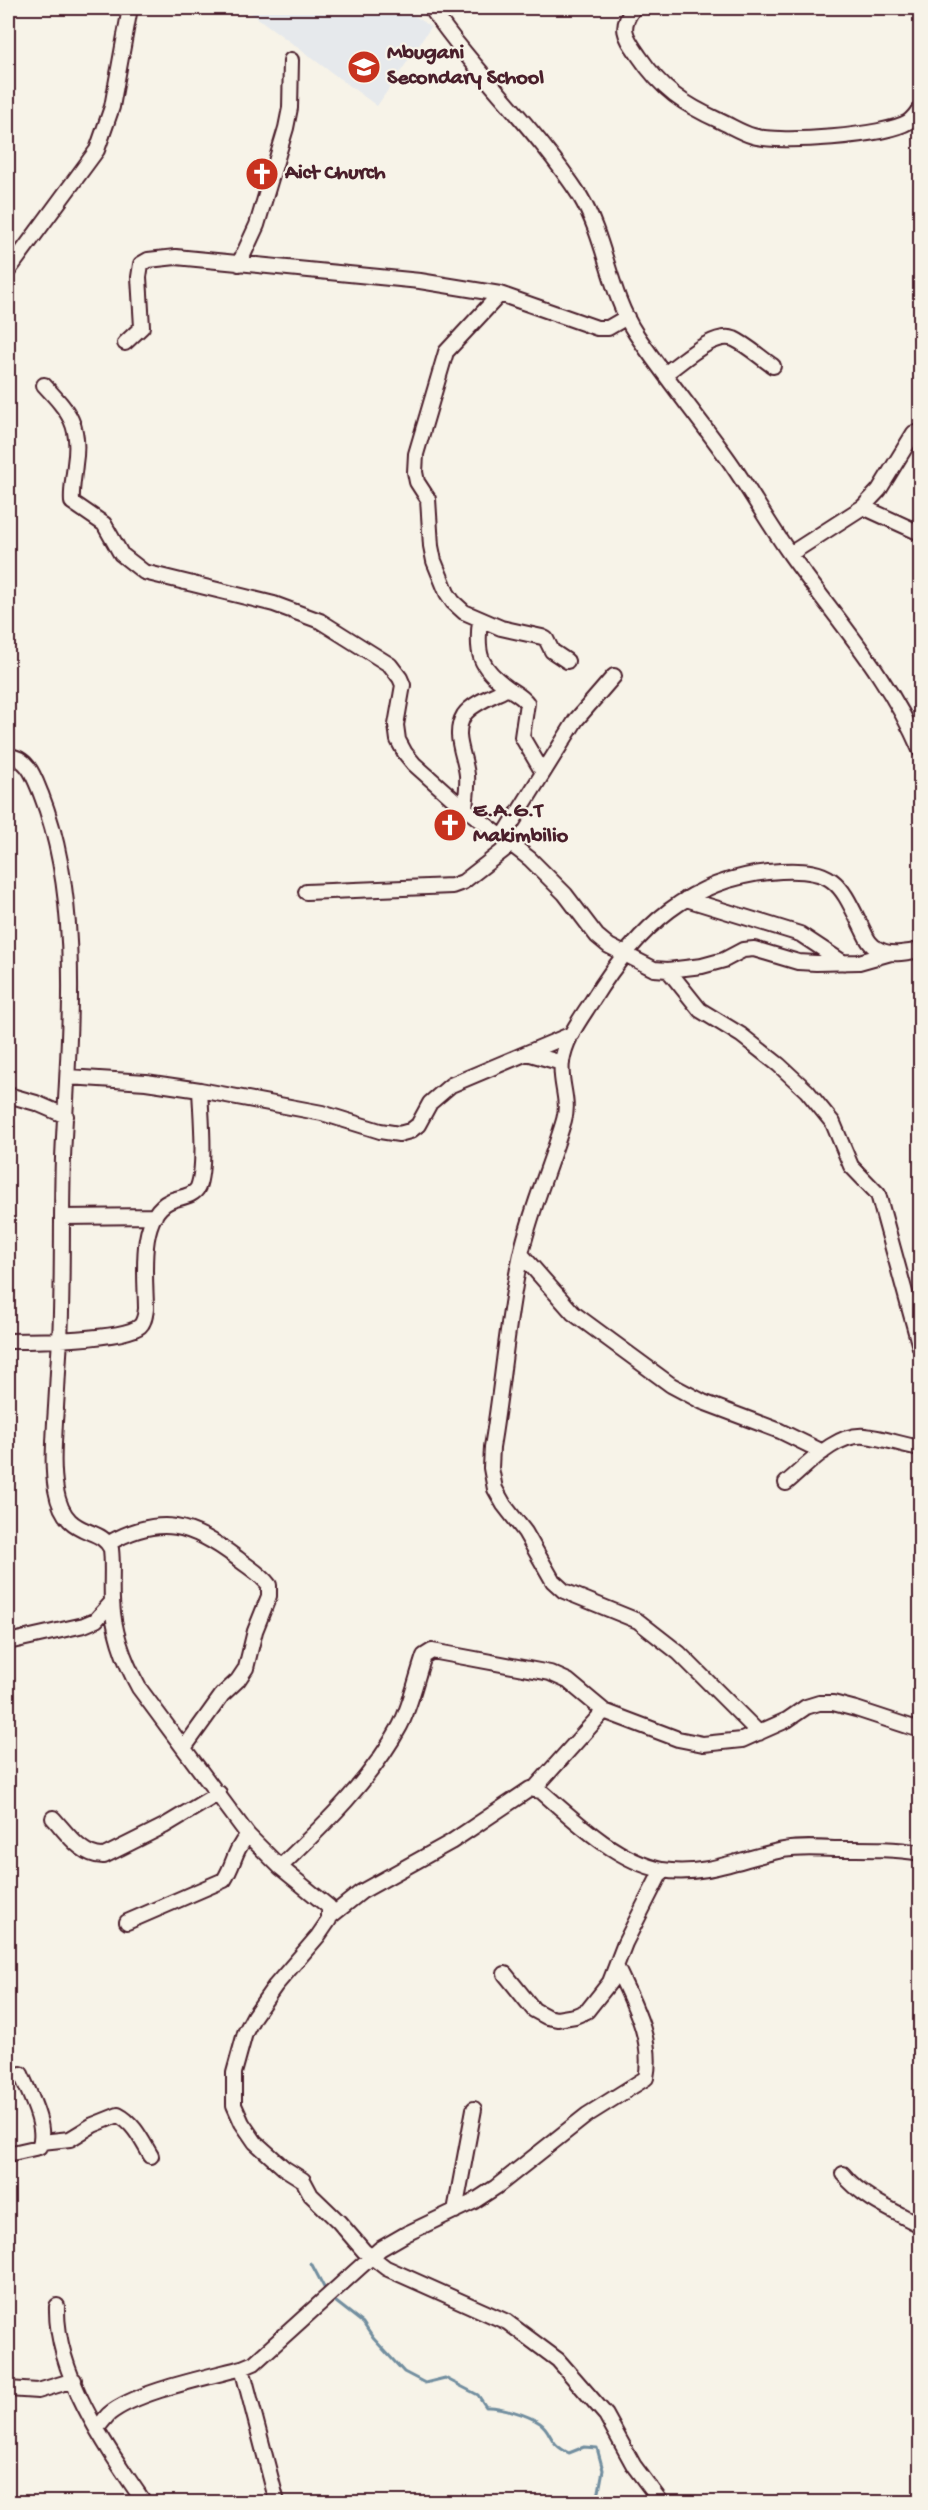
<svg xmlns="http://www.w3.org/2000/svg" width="928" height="2510" viewBox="0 0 928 2510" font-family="'Gochi Hand',sans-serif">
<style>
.built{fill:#e6e9ec}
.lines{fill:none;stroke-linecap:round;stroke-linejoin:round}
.stream{stroke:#728e9f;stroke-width:3}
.minor-casing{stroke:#4a1f2b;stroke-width:18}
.minor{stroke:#f7f3e8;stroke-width:14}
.labels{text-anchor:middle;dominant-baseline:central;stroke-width:4.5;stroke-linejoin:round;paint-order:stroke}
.poi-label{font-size:22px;font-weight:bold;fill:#4a1f2b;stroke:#f7f3e8;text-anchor:start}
</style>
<rect width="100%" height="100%" fill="#f7f3e8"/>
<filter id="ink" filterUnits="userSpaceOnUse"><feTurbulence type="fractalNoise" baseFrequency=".0167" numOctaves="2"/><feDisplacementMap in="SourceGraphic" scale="12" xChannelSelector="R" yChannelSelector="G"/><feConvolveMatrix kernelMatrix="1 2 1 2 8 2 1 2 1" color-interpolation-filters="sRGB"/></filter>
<g filter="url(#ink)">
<!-- built -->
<path class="built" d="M244 8H404L431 27 377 106Z"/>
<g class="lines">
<!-- stream -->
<path class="stream" d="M311 2263 327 2293
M331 2298 363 2323 373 2338 404 2372 425 2383 445 2378 478 2395 486 2407C500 2406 528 2415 540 2423 553 2432 547 2443 569 2453L584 2447 597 2448 603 2470 597 2502"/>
<defs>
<path id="minor" d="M431 8C476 74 536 128 580 196 606 239 609 293 636 334 665 377 698 417 728 459 750 490 768 523 790 554 836 619 888 675 920 750
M634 8C618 28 626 37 639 56 662 90 683 104 720 121 731 126 742 133 753 136 780 144 885 136 908 122 912 119 917 113 920 108
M239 264 257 225 286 128 290 108 291 60
M8 271 97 150 112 107 130 8
M500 294 446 352 416 454 415 472 417 482 428 499 431 546 434 561 447 593 453 602 464 612 501 628 542 637 546 639 552 651 567 661
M125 343 142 327 139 277 141 264 148 260 176 257 420 281 500 294 597 328H608L627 317
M666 373C682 362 714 331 734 339 747 345 761 358 773 366
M44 385C69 412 81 425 75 464 74 476 71 489 72 502L104 524 121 554 144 572 274 604 320 621 390 665 400 678 403 685 396 725 398 740 405 753 414 764 452 798 530 859 565 894 597 936 609 946 654 969 668 970 702 966 724 960 743 950 754 949 798 962 816 963 859 962 891 953
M863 507 920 533
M790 554 863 507 879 490 914 433
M480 620C476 654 479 667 508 688 515 693 522 696 527 703L522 737 542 771
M8 756C28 757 34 777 41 794 84 903 68 1043 63 1158 61 1219 63 1280 60 1340 58 1367 57 1395 55 1422 54 1445 52 1467 56 1490 65 1541 100 1524 111 1549 113 1566 111 1583 112 1600 113 1631 124 1661 139 1688L248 1835 280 1867 329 1907V1920L318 1936 275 1986 254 2016 245 2033 234 2073V2105L242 2123 255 2142 284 2168 303 2180 311 2195 339 2222 364 2251 386 2268 507 2322 558 2360 606 2415 634 2466 661 2502
M465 808C466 798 468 786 467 775 465 755 452 735 464 715 472 703 495 695 508 688
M503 837 576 720 614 676
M306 892 452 886 463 882 513 843
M686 899 800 934 844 963
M668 970 700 1010 741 1035 779 1065 807 1091 833 1123 851 1166 878 1194 920 1347
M527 1053 562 1063
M68 1077 146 1082 200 1090 322 1113 380 1131 399 1134 410 1131 418 1125 430 1103 451 1085 572 1034
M8 1095 36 1103 66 1116
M62 1217 155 1216
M521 1254 573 1313 671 1385 703 1402 780 1431 823 1452
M8 1341C32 1341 124 1340 140 1326 145 1321 145 1315 146 1309 146 1280 137 1216 170 1201 178 1197 194 1197 198 1187 206 1166 201 1114 200 1090
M786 1483C807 1466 835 1433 865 1436 884 1438 902 1445 920 1448
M109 1543C161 1514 192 1524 237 1558 248 1567 261 1574 269 1585V1596L255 1631 246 1668 238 1680 222 1695 184 1748
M8 1642 84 1625 96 1620 112 1602
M759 1733 679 1653 638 1621 564 1591 553 1581 525 1532 504 1505 495 1489 491 1468 492 1447C503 1383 507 1317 521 1254 531 1208 551 1165 564 1120 570 1100 559 1082 562 1062 565 1039 580 1020 592 1001 637 928 690 876 781 871 837 868 841 886 863 930 867 939 871 947 880 950 892 956 908 952 920 950
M535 1788 604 1711
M53 1818C66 1832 82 1857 104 1856L164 1826 219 1793
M280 1867C324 1825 371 1780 400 1726 411 1705 416 1679 424 1656L432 1651 550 1673 568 1681 604 1711 678 1739 703 1744 742 1740 787 1720 806 1707 819 1703H833L856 1709 920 1730
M331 1916 361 1892 451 1842 530 1789 541 1791C574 1820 616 1861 662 1870 705 1877 742 1858 783 1850 800 1847 817 1848 834 1849 863 1849 891 1848 920 1853
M127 1922 224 1880C235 1863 233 1852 248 1835
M505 1974 534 2010 547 2017 557 2019 575 2016 587 2011 610 1982 625 1943 662 1870
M42 2142 70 2139 93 2125 118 2115C134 2123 142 2141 151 2156
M8 2154 39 2147C48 2128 29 2093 21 2074
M843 2174C862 2198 894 2211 920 2225
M455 2211 474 2109
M57 2306C55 2374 107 2448 144 2502
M242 2368 277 2502
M8 2389 38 2391 74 2380
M97 2428C101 2424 105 2418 109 2414 135 2392 208 2377 242 2368L254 2363 380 2249 406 2234 473 2202 496 2187 587 2115 646 2078C654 2039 633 2003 617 1968"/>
</defs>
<!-- minor casing -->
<use href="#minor" class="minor-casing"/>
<!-- minor -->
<use href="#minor" class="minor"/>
</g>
</g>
<!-- icons -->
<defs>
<symbol id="school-disc" viewBox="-11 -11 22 22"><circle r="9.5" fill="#c8321e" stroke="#f7f3e8"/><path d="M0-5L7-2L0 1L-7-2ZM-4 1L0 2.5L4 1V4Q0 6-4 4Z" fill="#fff"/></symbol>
<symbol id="church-disc" viewBox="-11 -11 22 22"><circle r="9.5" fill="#c8321e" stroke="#f7f3e8"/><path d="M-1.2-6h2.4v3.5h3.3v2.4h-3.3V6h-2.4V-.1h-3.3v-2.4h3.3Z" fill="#fff"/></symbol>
</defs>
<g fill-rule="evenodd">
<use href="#school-disc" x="345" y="48" width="38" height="38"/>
<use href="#church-disc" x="243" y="155" width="38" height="38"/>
<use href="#church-disc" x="431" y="806" width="38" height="38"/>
</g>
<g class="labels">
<!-- poi labels -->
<g class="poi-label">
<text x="387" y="54">Mbugani<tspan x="387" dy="25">Secondary School</tspan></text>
<text x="285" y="174">Aict Church</text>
<text x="473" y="812">E.A.G.T<tspan x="473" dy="25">Makimbilio</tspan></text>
</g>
</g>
<!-- margin -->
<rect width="928" height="2510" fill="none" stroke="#f7f3e8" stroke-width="30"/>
<rect x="15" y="15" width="898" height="2480" fill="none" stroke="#4a1f2b" stroke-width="2" filter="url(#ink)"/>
</svg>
